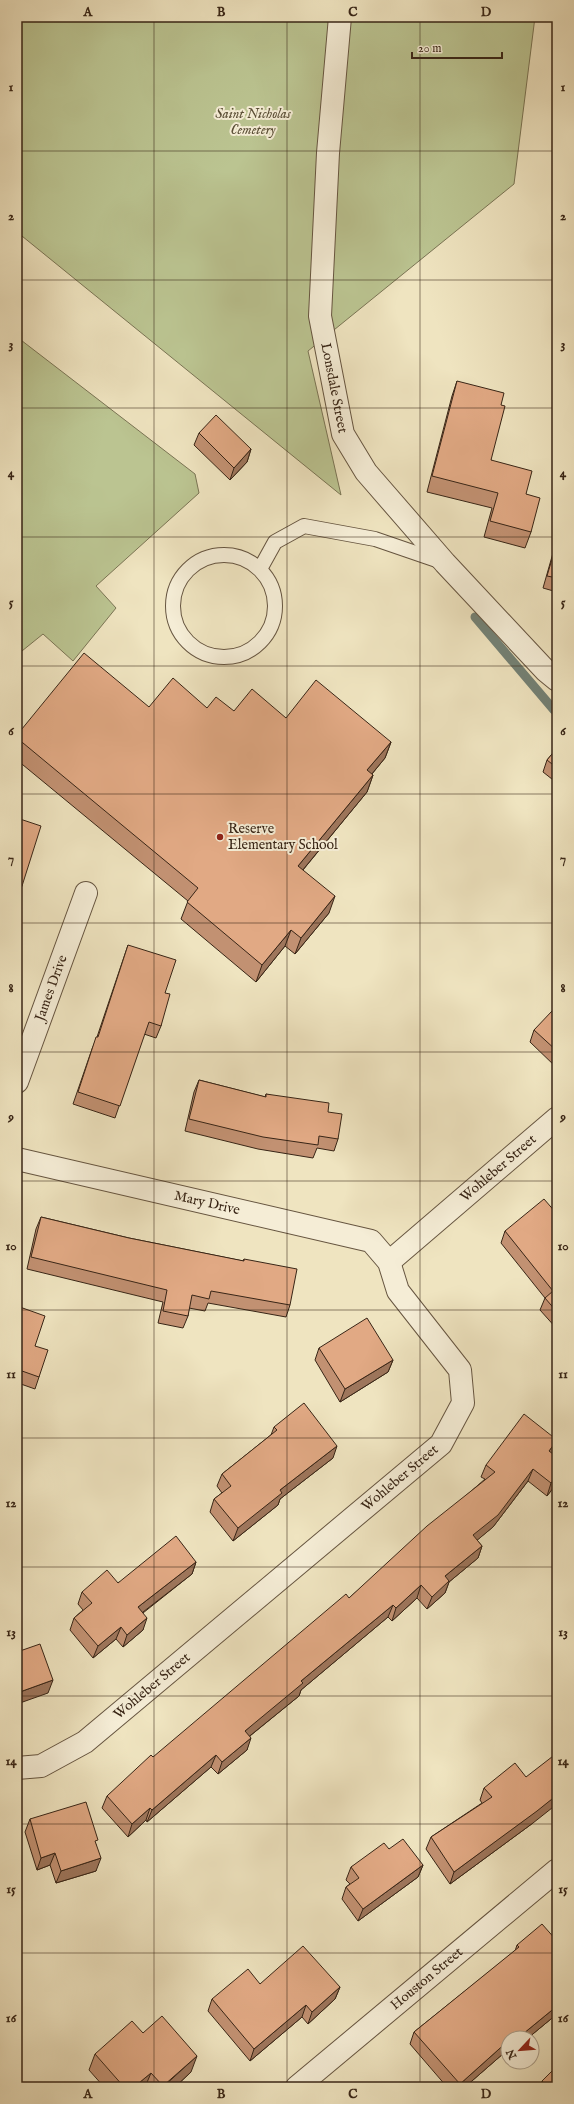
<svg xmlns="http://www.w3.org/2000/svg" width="574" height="2104" viewBox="0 0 574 2104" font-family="'IM FELL English',serif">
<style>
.green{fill:#bbc491;stroke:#7a7454}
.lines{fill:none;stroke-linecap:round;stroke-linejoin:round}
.stream{stroke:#738175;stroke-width:9}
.service-casing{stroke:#665540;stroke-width:16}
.minor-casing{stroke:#665540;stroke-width:24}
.service{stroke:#f5edd6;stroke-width:14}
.minor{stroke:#f5edd6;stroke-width:22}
.wall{fill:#c29172;stroke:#382516}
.shaded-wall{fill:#9e765c;stroke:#382516}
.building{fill:#e1a984;stroke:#382516}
.grid{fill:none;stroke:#382516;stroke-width:1;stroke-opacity:0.55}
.poi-dot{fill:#8f2418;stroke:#f5edd6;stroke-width:1.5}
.labels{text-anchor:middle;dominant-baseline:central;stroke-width:4;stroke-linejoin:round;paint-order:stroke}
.park-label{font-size:14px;font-style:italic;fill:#594d35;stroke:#f5edd6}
.street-label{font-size:14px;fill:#382516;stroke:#f5edd6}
.poi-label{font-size:14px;fill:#382516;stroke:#f5edd6;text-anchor:start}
.neatline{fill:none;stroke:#382516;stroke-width:1.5}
.grid-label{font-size:13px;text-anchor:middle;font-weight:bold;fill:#382516}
</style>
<rect width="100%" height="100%" fill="#efe4c0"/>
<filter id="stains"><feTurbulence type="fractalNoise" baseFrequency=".005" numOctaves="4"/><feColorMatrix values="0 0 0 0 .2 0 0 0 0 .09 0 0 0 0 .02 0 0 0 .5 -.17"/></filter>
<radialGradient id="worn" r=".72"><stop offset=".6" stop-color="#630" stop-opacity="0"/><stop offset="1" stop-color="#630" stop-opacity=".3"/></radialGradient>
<!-- green -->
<path class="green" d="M17 17H535L514 184 308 351 341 495 17 232Z
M17 337 195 474 199 493 96 586 116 608 73 661 43 634 17 655Z"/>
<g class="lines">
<!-- stream -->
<path class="stream" d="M475 617 554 710"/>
<defs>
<path id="service" d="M173 606a51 51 0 1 1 102 0a51 51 0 1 1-102 0Z
M260 569 275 542 304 526 375 539 442 562"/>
<g id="minor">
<path id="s1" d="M340 17 328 153 320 316 343 434 366 472 445 563 546 671 557 680"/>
<path id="s2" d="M17 1082 86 893"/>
<path id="s3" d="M17 1159 371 1241 389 1262 398 1291 460 1370 463 1403 441 1444 85 1742 41 1766 17 1768"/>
<path id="s4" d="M389 1262 557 1118"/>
<path id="s5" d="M297 2087 557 1870"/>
</g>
</defs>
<!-- service casing -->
<use href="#service" class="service-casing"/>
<!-- minor casing -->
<use href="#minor" class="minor-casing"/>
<!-- service -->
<use href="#service" class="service"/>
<!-- minor -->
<use href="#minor" class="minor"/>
</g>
<!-- wall -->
<path class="wall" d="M457 381 491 460 526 494 531 532 525 548 484 537 492 508 427 492 452 396Z
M199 433 251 449 247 462 230 480 194 445Z
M557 539V592L543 588Z
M149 707 207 708 286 718 391 742 385 758 372 774 373 775 367 792 303 870 329 913 295 954 285 946 256 982 181 919 188 901 17 760V735Z
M557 748V783L543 772 547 760Z
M17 818 22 886 17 899Z
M128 945 165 993 161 1026 156 1038 144 1034 115 1118 73 1104 92 1049 97 1037Z
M557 1015V1068L530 1042 534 1030Z
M199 1080 265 1097 266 1094 328 1112 338 1139 334 1151 317 1148 313 1158 258 1149 185 1131 194 1092Z
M557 1214V1329L540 1310 545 1298 501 1243 505 1231Z
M41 1217 129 1238 243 1261 244 1259 290 1305 286 1317 208 1303 205 1311 189 1308 188 1316 183 1328 158 1323 163 1302 27 1269 36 1229Z
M17 1306 35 1346 39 1377 35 1389 18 1383Z
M319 1348 393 1360 388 1372 340 1402 315 1360Z
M274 1427 333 1458 280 1499 278 1505 233 1541 210 1512 214 1499 222 1493 217 1486 222 1474 271 1435Z
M553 1452 552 1453 557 1483 547 1496 528 1481 493 1527 477 1540 482 1546 478 1558 449 1582 445 1593 427 1609 417 1598 392 1621 388 1617 301 1690 299 1696 250 1736 247 1750 218 1774 211 1767 147 1822 146 1820 128 1837 102 1808 107 1796 349 1598 485 1479 481 1477 486 1465Z
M196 1562 192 1574 143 1613V1630L123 1647 116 1639 93 1658 70 1630 74 1618 83 1610 78 1604 82 1592Z
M484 1788 533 1823 450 1884 426 1849 431 1837 482 1803 480 1800Z
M30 1819 96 1844V1871L56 1883 50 1865 37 1870 25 1832Z
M389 1849 423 1865 418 1877 358 1921 342 1899 346 1887 350 1884 346 1880 351 1867Z
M557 1941V2014L528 2038H508V2055L507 2056 504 2053 465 2087H447L410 2044 414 2032 515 1951 517 1945Z
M260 1984 340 1987 335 1999 308 2024 302 2017 250 2061 208 2011 212 1999Z
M143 2033 191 2072 175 2087H104L89 2070 95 2054Z
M542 2081 557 2087H540Z"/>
<!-- shaded-wall -->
<path class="shaded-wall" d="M251 449 247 462 230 480 234 468Z
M391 742 385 758 361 787 367 770Z
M373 775 367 792 292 883 298 866Z
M335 896 329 913 295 954 301 938Z
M291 930 285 946 256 982 262 965Z
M393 1360 388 1372 340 1402 345 1389Z
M557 1440 553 1452 545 1463 549 1451Z
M337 1446 333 1458 280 1499 278 1505 233 1541 238 1528 280 1490Z
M533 1469 528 1481 493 1527 469 1547 473 1535Z
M557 1476V1483L547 1496 551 1483Z
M482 1546 478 1558 449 1582 445 1593 427 1609 432 1597 445 1576Z
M196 1562 192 1574 134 1619 138 1607Z
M421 1585 417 1598 392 1621 396 1608Z
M393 1605 388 1617 301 1690 299 1696 241 1743 245 1731 301 1681Z
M147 1618 143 1630 123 1647 127 1635Z
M121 1627 116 1639 93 1658 98 1646Z
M53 1680 48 1693 17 1704V1693Z
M251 1738 247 1750 218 1774 222 1762Z
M216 1755 211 1767 147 1822 152 1810Z
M557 1795V1804L533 1823 450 1884 454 1872Z
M150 1808 146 1820 128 1837 132 1824Z
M55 1853 50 1865 37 1870 41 1858Z
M101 1858 96 1871 56 1883 61 1871Z
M423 1865 418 1877 358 1921 363 1909Z
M340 1987 335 1999 308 2024 312 2012Z
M306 2005 302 2017 250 2061 254 2049Z
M557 2006V2014L528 2038H518Z
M508 2041 504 2053 465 2087H459L460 2084Z
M197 2056 191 2072 175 2087H163Z
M151 2073 145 2087H134Z"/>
<!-- building -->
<path class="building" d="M457 381 504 393 501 405 505 406 491 460 532 471 526 494 540 498 531 532 490 521 498 493 432 476Z
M216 415 251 449 234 468 199 433Z
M557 542V578L547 576Z
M84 653 149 707 173 678 207 708 216 697 234 711 252 689 286 718 316 680 391 742 367 770 373 775 298 866 335 896 301 938 291 930 262 965 187 902 198 888 17 738V735Z
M557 748V768L547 760Z
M17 818 41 826 22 886 18 885 17 889Z
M128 945 176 960 165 993 170 994 161 1026 149 1022 120 1106 78 1092 96 1037H98Z
M552 1011 557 1015V1051L534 1030Z
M199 1080 266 1097V1094L329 1103 328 1112 342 1114 338 1139 319 1136 318 1145 263 1137 189 1119Z
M544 1199 557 1214V1312L545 1298 553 1291 505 1231Z
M41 1217 129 1238 244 1261V1259L297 1269 290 1305 211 1291 209 1299 192 1295 188 1316 163 1311 167 1290 31 1257Z
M17 1306 45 1316 35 1346 48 1350 39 1377 22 1371 17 1386Z
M367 1318 393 1360 345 1389 319 1348Z
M304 1403 337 1446 280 1490 282 1493 238 1528 214 1499 231 1486 222 1474 277 1430 274 1427Z
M524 1414 557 1440 549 1451 557 1457V1476L551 1483 533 1469 498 1515 473 1535 482 1546 445 1576 449 1581 432 1597 421 1585 396 1608 393 1605 301 1681 303 1683 245 1731 251 1738 222 1762 216 1755 152 1810 150 1808 132 1824 107 1796 151 1755 153 1757 346 1594 349 1598 427 1526 495 1472 486 1465Z
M176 1536 196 1562 138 1607 147 1618 127 1635 121 1627 98 1646 74 1618 92 1603 82 1592 107 1570 118 1583Z
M40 1644 53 1680 17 1693V1652Z
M557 1753V1795L537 1811 454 1872 431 1837 492 1797 484 1788 515 1763 526 1777Z
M86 1802 98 1840 95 1841 101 1858 61 1871 55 1853 41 1858 30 1819Z
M403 1839 423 1865 363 1909 346 1887 359 1878 351 1867 384 1843 389 1849Z
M542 1924 557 1941V2006L518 2038H508V2041L460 2084 414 2032 519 1947 517 1945Z
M303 1946 340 1987 312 2012 306 2005 254 2049 212 1999 248 1969 260 1984Z
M162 2016 197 2056 163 2086 151 2073 134 2087H124L95 2054 132 2021 143 2033Z
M557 2066V2087H548L542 2081Z"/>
<!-- grid -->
<path class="grid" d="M154 17V2087M287 17V2087M420 17V2087M17 151H557M17 280H557M17 408H557M17 537H557M17 666H557M17 794H557M17 923H557M17 1052H557M17 1181H557M17 1310H557M17 1438H557M17 1567H557M17 1696H557M17 1824H557M17 1953H557"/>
<!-- markers -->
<circle class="poi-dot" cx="220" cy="837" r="4"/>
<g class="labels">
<!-- park labels -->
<g class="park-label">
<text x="253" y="114">Saint Nicholas<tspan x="253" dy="16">Cemetery</tspan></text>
</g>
<!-- street labels -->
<g class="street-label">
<text stroke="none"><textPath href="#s1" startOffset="373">Lonsdale Street</textPath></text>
<text stroke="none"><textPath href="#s2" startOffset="100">James Drive</textPath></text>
<text stroke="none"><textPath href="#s4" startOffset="144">Wohleber Street</textPath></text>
<text stroke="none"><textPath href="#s3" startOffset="195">Mary Drive</textPath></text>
<text transform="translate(400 1478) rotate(-40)">Wohleber Street</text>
<text transform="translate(152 1686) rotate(-40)">Wohleber Street</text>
<text stroke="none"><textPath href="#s5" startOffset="169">Houston Street</textPath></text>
</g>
<!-- poi labels -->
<g class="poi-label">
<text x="228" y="829">Reserve<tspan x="228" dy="16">Elementary School</tspan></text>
</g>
</g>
<!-- margin -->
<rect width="574" height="2104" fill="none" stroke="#efe4c0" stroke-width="44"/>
<!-- north arrow -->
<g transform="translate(520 2050) rotate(244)"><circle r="19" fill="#f5edd6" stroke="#a99d89"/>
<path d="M0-3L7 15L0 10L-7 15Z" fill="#8f2418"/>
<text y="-6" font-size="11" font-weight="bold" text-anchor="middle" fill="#382516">N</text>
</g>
<!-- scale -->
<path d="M412 52v6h90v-6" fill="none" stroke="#382516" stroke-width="2"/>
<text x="418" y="52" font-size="12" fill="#382516" stroke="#f5edd6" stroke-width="3" paint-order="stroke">20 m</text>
<rect x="22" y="22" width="530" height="2060" class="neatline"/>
<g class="grid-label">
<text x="88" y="16">A</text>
<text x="221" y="16">B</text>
<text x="353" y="16">C</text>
<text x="486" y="16">D</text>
<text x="11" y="91">1</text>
<text x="563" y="91">1</text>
<text x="11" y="220">2</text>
<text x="563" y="220">2</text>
<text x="11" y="348">3</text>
<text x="563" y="348">3</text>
<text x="11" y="477">4</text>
<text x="563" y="477">4</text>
<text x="11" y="606">5</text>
<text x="563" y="606">5</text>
<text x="11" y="735">6</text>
<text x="563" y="735">6</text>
<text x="11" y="863">7</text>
<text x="563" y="863">7</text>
<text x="11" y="992">8</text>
<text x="563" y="992">8</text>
<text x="11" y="1121">9</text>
<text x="563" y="1121">9</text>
<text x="11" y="1250">10</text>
<text x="563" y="1250">10</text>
<text x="11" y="1378">11</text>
<text x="563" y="1378">11</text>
<text x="11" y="1507">12</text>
<text x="563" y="1507">12</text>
<text x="11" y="1636">13</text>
<text x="563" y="1636">13</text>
<text x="11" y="1765">14</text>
<text x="563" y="1765">14</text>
<text x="11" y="1893">15</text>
<text x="563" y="1893">15</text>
<text x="11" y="2022">16</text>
<text x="563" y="2022">16</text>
<text x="88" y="2098">A</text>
<text x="221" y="2098">B</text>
<text x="353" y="2098">C</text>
<text x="486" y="2098">D</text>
</g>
<rect width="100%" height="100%" filter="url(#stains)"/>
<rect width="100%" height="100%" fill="url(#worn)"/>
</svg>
